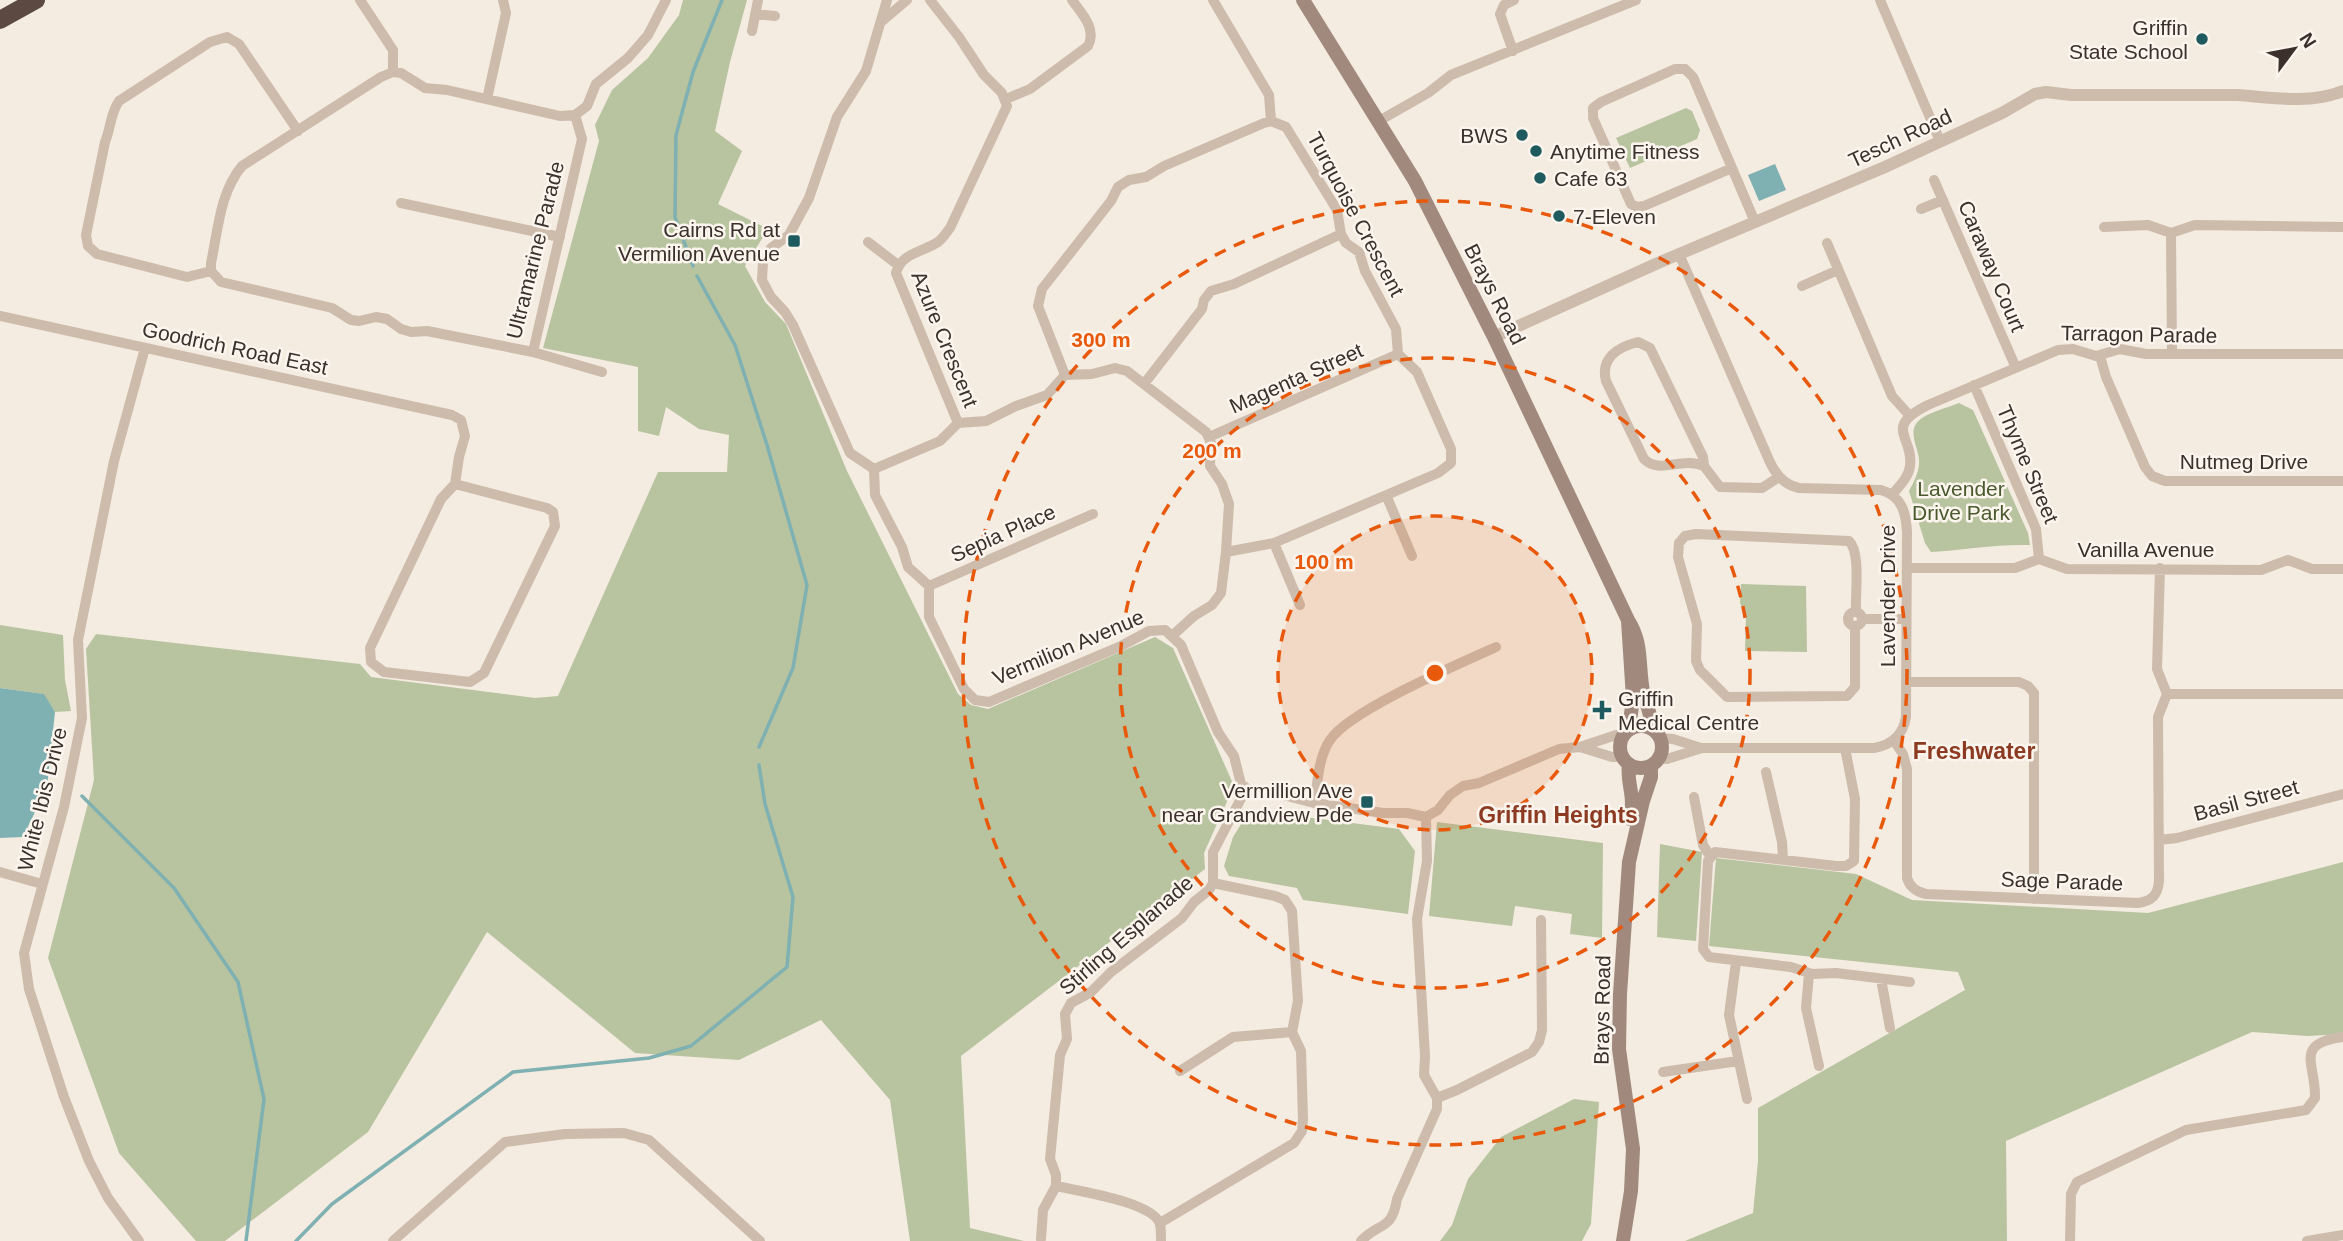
<svg xmlns="http://www.w3.org/2000/svg" width="2343" height="1241" viewBox="0 0 2343 1241" font-family="Arial,sans-serif">
<style>
.green{fill:#b8c4a0}
.water{fill:#7fb0b2}
.lines{fill:none;stroke-linecap:round;stroke-linejoin:round}
.stream{stroke:#7fb0b2;stroke-width:3.5}
.minor{stroke:#cdbbac;stroke-width:10}
.tertiary{stroke:#cdbbac;stroke-width:12}
.secondary{stroke:#a18a7d;stroke-width:14}
.motorway{stroke:#5c4a42;stroke-width:18}
.ring{fill:none;stroke:#e8590c;stroke-width:3.5;stroke-dasharray:12 9}
.poi-dot{fill:#1f5a5e;stroke:#fbf5ee;stroke-width:2.5}
.labels{text-anchor:middle;dominant-baseline:central;stroke-width:5;stroke-linejoin:round;paint-order:stroke}
.poi-label{font-size:21px;fill:#3b302b;stroke:#fbf5ee;text-anchor:end}
.street-label{font-size:21px;fill:#3b302b;stroke:#fbf5ee}
.park-label{font-size:21px;fill:#4a5a2e;stroke:#fbf5ee}
.neighbourhood-label{font-size:23px;font-weight:bold;fill:#8c3b22;stroke:#fbf5ee}
.centre{fill:#e8590c;stroke:#fbf5ee;stroke-width:3.5}
.ring-label{font-size:21px;text-anchor:middle;font-weight:bold;fill:#e8590c;stroke:#fbf5ee;stroke-width:5;stroke-linejoin:round;paint-order:stroke}
</style>
<rect width="100%" height="100%" fill="#f4ebe1"/>
<!-- green -->
<path class="green" d="M683 0H747L730 62 715 131 742 151 718 204 768 229 745 266 765 302 786 324 847 471 958 694 971 705 988 709 1155 637 1173 648 1234 786 1204 853 1205 869 961 1056 970 1228 1024 1241H910L890 1100 821 1020 739 1060 635 1053 487 932 368 1132 225 1241H196L119 1153 48 958 94 780 86 649 96 634 360 664 371 677 535 698 558 696 658 472H727L729 435 699 429 666 407 659 436 638 431V367L543 348 599 141 595 125 612 90 648 58 679 15Z
M1686 108 1692 111 1700 130 1697 139 1630 168 1616 138Z
M1959 403 1973 410 2028 533 2030 545C1996 544 1964 550 1931 552L1925 543 1909 491C1914 481 1920 471 1919 459 1917 444 1906 429 1922 418 1933 411 1947 408 1959 403Z
M1741 584 1806 586 1807 652 1745 651 1746 616 1740 603Z
M0 625 63 635 65 680 71 711 55 712 43 694 0 688Z
M1250 810 1399 829 1415 851 1408 914 1303 900 1297 888 1229 876 1224 866 1233 837Z
M1437 822 1603 843 1602 938 1570 934 1572 914 1515 906 1512 926 1429 916Z
M1660 844 1702 852 1696 941 1657 937Z
M1716 858 1856 874 1912 900 2148 913 2343 862V1034L2308 1036 2252 1032 2006 1141 2007 1241H1685L1753 1213 1758 1161V1108L1965 990 1958 972 1709 946Z
M1574 1099 1599 1102 1591 1224 1582 1241H1440L1452 1225 1468 1179 1501 1137Z"/>
<!-- water -->
<path class="water" d="M1775 164 1786 190 1759 201 1748 175Z
M0 688 44 694 55 712 47 787 23 837 0 838Z"/>
<g class="lines">
<!-- stream -->
<path class="stream" d="M693 266 675 217 676 135 693 72 722 0
M697 276 735 345 767 445 807 585 793 668 759 747
M82 796 174 888 238 982 264 1099 246 1241
M296 1241 332 1204 513 1072 649 1058 691 1046 787 967 793 897 765 804 759 765"/>
<!-- minor -->
<path class="minor" d="M360 0 393 50V72
M887 0 866 71 837 117 809 198 789 235 771 248 763 262 762 280 771 297 785 312 793 325 850 453 874 469 875 495 902 547 908 567 929 586V617L964 689 975 700 989 702 1121 646 1149 631 1165 630 1181 645 1218 732 1234 756 1241 784 1253 793 1283 795 1314 803 1383 813H1407L1426 817 1438 810 1450 795 1463 786 1479 783 1559 749 1580 747 1612 757H1623
M930 0 959 37 984 75 1002 93 1007 106 950 228C946 233 943 238 938 242 923 252 901 253 896 273L958 423
M1213 0 1269 95 1271 121
M1880 0 1940 141
M755 14 775 16
M881 22 907 0
M752 31 758 0
M1513 51 1500 14 1504 5 1514 0
M487 99 506 13 503 0
M1006 99 1030 89 1088 46C1097 29 1082 14 1072 0
M1377 122 1428 93 1451 75 1636 0
M1732 168 1693 77 1685 69H1675L1601 102 1593 108V118L1631 204 1637 207 1644 206 1732 168 1755 222
M1934 180 2016 368
M401 203 560 237
M1921 209 1943 200
M2104 227 2148 225 2171 233 2195 225 2343 227
M2171 233 2172 354
M868 242 898 265
M1827 243 1892 396 1910 416
M211 271V263C218 230 220 192 242 166L381 77 393 72 401 73 425 88 447 90 560 116 575 115 587 106 596 84 628 58 648 35 666 0
M211 271 221 282 332 308 351 320 359 321 376 317 387 319 401 329 411 332 427 331 533 352 582 139 575 115
M211 271 187 277 97 254 88 246 86 235 105 142C111 128 110 114 119 101L210 42 227 37 239 44 298 131
M1802 286 1838 270
M0 316 452 415 461 420 465 436 459 457 455 484 441 499 370 648 371 662 384 672 470 682 484 673 555 526 553 512 547 508 455 484
M533 352 602 372
M2100 356 2106 377 2145 467 2152 476 2165 481H2343
M1065 375 1038 306 1042 289 1111 201 1118 187 1129 180 1146 177 1164 166 1264 123 1271 121 1286 127 1337 210 1341 234 1346 243 1359 252 1365 271 1396 329 1398 354 1417 372 1451 449V463L1438 473 1274 543 1226 552
M1144 384 1202 309 1204 300 1211 291 1234 284 1341 234
M1974 385 2036 529 2039 559
M1209 437 1398 354
M1704 466C1682 456 1660 475 1644 459L1606 381C1600 358 1618 347 1638 342L1650 348 1703 457 1704 466 1720 487 1762 488 1779 477
M874 469 940 441 958 423 986 421 1016 406 1047 395 1065 375 1092 374 1115 368 1127 371 1206 432 1211 443 1210 466 1222 484 1229 504 1226 552 1221 593 1212 605 1194 616 1173 635
M1386 495 1412 556
M1892 495C1899 486 1909 477 1910 466 1914 436 1882 428 1928 405L2058 350 2073 349 2096 356 2120 349 2146 354H2343
M1274 543 1300 605
M1907 568H2015L2039 559 2067 569 2261 570 2288 560 2312 569H2343
M929 586 1093 514
M1848 619a7 7 0 1 1 14 0a7 7 0 1 1-14 0Z
M1863 619H1906
M1855 626V687L1847 696 1727 697 1700 670 1696 661 1697 624 1678 557 1679 543 1685 536 1696 534 1849 541C1861 552 1855 594 1856 611
M1906 682H2019L2028 686 2034 693V899
M2167 694H2343
M1660 738 1673 739 1701 748
M1894 741 1903 754 1907 769V878C1910 888 1917 892 1926 894L2138 903C2152 901 2158 895 2159 881L2158 717 2167 694 2157 669 2160 568
M1580 747 1616 735 1624 736
M1845 748 1855 799 1854 861 1846 866H1836L1715 852 1708 861 1703 949 1709 957 1791 967 1812 974 1836 973 1910 982
M1659 758 1667 759 1702 748H1874C1892 745 1903 735 1906 717L1907 532C1906 513 1902 496 1881 490L1799 488C1784 485 1775 474 1769 460L1679 254
M1766 772 1782 842 1783 859
M1694 797 1703 845 1710 856
M1314 803C1318 782 1318 758 1330 740 1350 710 1459 664 1496 647
M2159 840 2177 838 2343 794
M0 872 42 884
M1736 962 1729 1015 1747 1099
M1809 974 1806 1008 1819 1066
M1881 979 1890 1028
M1180 1071 1233 1037 1292 1032
M1663 1072 1738 1061
M1437 1098 1457 1090 1532 1052 1539 1042 1542 1030 1541 920
M1056 1186C1078 1191 1153 1202 1160 1224 1161 1229 1161 1236 1161 1241
M1160 1223 1294 1143 1302 1131 1303 1119 1301 1051 1292 1032 1298 1001 1292 911 1285 900 1275 896 1213 883
M1041 1239 1043 1210 1056 1186V1175L1050 1159 1060 1055 1067 1039 1065 1014 1071 1003 1091 992 1111 972 1182 918 1194 902 1209 890 1213 883V852L1246 789
M139 1241 108 1198 89 1161 64 1097 29 989 24 953 64 807 82 718 78 640 114 461 145 348
M393 1241 505 1142 565 1134 624 1133 649 1140 760 1241
M1361 1241C1379 1222 1392 1231 1397 1199L1437 1109V1098L1424 1075 1425 1056 1417 919 1427 861 1426 817
M2070 1241 2071 1194 2077 1182 2186 1130 2306 1110 2315 1098C2316 1063 2293 1044 2343 1037
M2307 1241 2343 1235"/>
<!-- tertiary -->
<path class="tertiary" d="M1494 337 1658 263 1885 167 2002 113 2035 94 2046 92 2071 95H2238C2273 98 2310 104 2343 91"/>
<!-- secondary -->
<path class="secondary" d="M1303 0 1415 181 1494 337 1628 620C1643 643 1638 665 1643 691 1646 704 1652 716 1652 729
M1628 621 1633 698 1629 730
M1620 747a21 21 0 1 1 42 0a21 21 0 1 1-42 0Z
M1629 764C1626 783 1636 795 1630 819
M1623 1241 1631 1191 1633 1149 1619 1049 1620 994 1629 862 1643 801 1651 777V766"/>
<!-- motorway -->
<path class="motorway" d="M0 20 36 0"/>
</g>
<!-- distance rings -->
<circle cx="1435" cy="673" r="157" fill="#e8590c" fill-opacity=".12"/>
<g class="ring">
<circle cx="1435" cy="673" r="157"/>
<circle cx="1435" cy="673" r="315"/>
<circle cx="1435" cy="673" r="472"/>
</g>
<!-- markers -->
<g class="poi-dot">
<circle cx="2202" cy="39" r="7"/>
<circle cx="1522" cy="135" r="7"/>
<circle cx="1536" cy="151" r="7"/>
<circle cx="1540" cy="178" r="7"/>
<circle cx="1559" cy="216" r="7"/>
<rect x="787" y="234" width="14" height="14" rx="3.5"/>
<path d="M1598.5 699.5h7v7h7v7h-7v7h-7v-7h-7v-7h7z"/>
<rect x="1360" y="795" width="14" height="14" rx="3.5"/>
</g>
<g class="labels">
<!-- poi labels -->
<g class="poi-label">
<text x="2188" y="27">Griffin<tspan x="2188" dy="24">State School</tspan></text>
<text x="1508" y="135">BWS</text>
<text x="1550" y="151" text-anchor="start">Anytime Fitness</text>
<text x="1554" y="178" text-anchor="start">Cafe 63</text>
<text x="1573" y="216" text-anchor="start">7-Eleven</text>
<text x="780" y="229">Cairns Rd at<tspan x="780" dy="24">Vermilion Avenue</tspan></text>
<text x="1618" y="698" text-anchor="start">Griffin<tspan x="1618" dy="24">Medical Centre</tspan></text>
<text x="1353" y="790">Vermillion Ave<tspan x="1353" dy="24">near Grandview Pde</tspan></text>
</g>
<!-- street labels -->
<g class="street-label">
<text transform="translate(1900 138) rotate(-25)">Tesch Road</text>
<text transform="translate(1356 214) rotate(62)">Turquoise Crescent</text>
<text transform="translate(535 250) rotate(-76)">Ultramarine Parade</text>
<text transform="translate(1992 266) rotate(67)">Caraway Court</text>
<text transform="translate(1495 294) rotate(63)">Brays Road</text>
<text transform="translate(2139 334) rotate(1)">Tarragon Parade</text>
<text transform="translate(945 339) rotate(68)">Azure Crescent</text>
<text transform="translate(235 348) rotate(12)">Goodrich Road East</text>
<text transform="translate(1296 378) rotate(-24)">Magenta Street</text>
<text x="2244" y="461">Nutmeg Drive</text>
<text transform="translate(2028 464) rotate(67)">Thyme Street</text>
<text transform="translate(1003 533) rotate(-24)">Sepia Place</text>
<text x="2146" y="549">Vanilla Avenue</text>
<text transform="translate(1887 596) rotate(-90)">Lavender Drive</text>
<text transform="translate(1068 647) rotate(-23)">Vermilion Avenue</text>
<text transform="translate(42 799) rotate(-76)">White Ibis Drive</text>
<text transform="translate(2246 800) rotate(-15)">Basil Street</text>
<text transform="translate(2062 881) rotate(2)">Sage Parade</text>
<text transform="translate(1126 935) rotate(-41)">Stirling Esplanade</text>
<text transform="translate(1602 1010) rotate(-89)">Brays Road</text>
</g>
<!-- park labels -->
<g class="park-label">
<text x="1961" y="488">Lavender<tspan x="1961" dy="24">Drive Park</tspan></text>
</g>
<!-- neighbourhood labels -->
<g class="neighbourhood-label">
<text x="1974" y="751">Freshwater</text>
<text x="1558" y="815">Griffin Heights</text>
</g>
</g>
<circle cx="1435" cy="673" r="10" class="centre"/>
<g class="ring-label">
<text x="1101" y="347">300 m</text>
<text x="1212" y="458">200 m</text>
<text x="1324" y="569">100 m</text>
</g>
<!-- north arrow -->
<g transform="translate(2294 49) rotate(58)" stroke="#fbf5ee" stroke-width="5" paint-order="stroke">
<path d="M0-5L12 26L0 18L-12 26Z" fill="#3b302b"/>
<text y="-10" font-size="19" font-weight="bold" text-anchor="middle" fill="#3b302b">N</text>
</g>
</svg>
